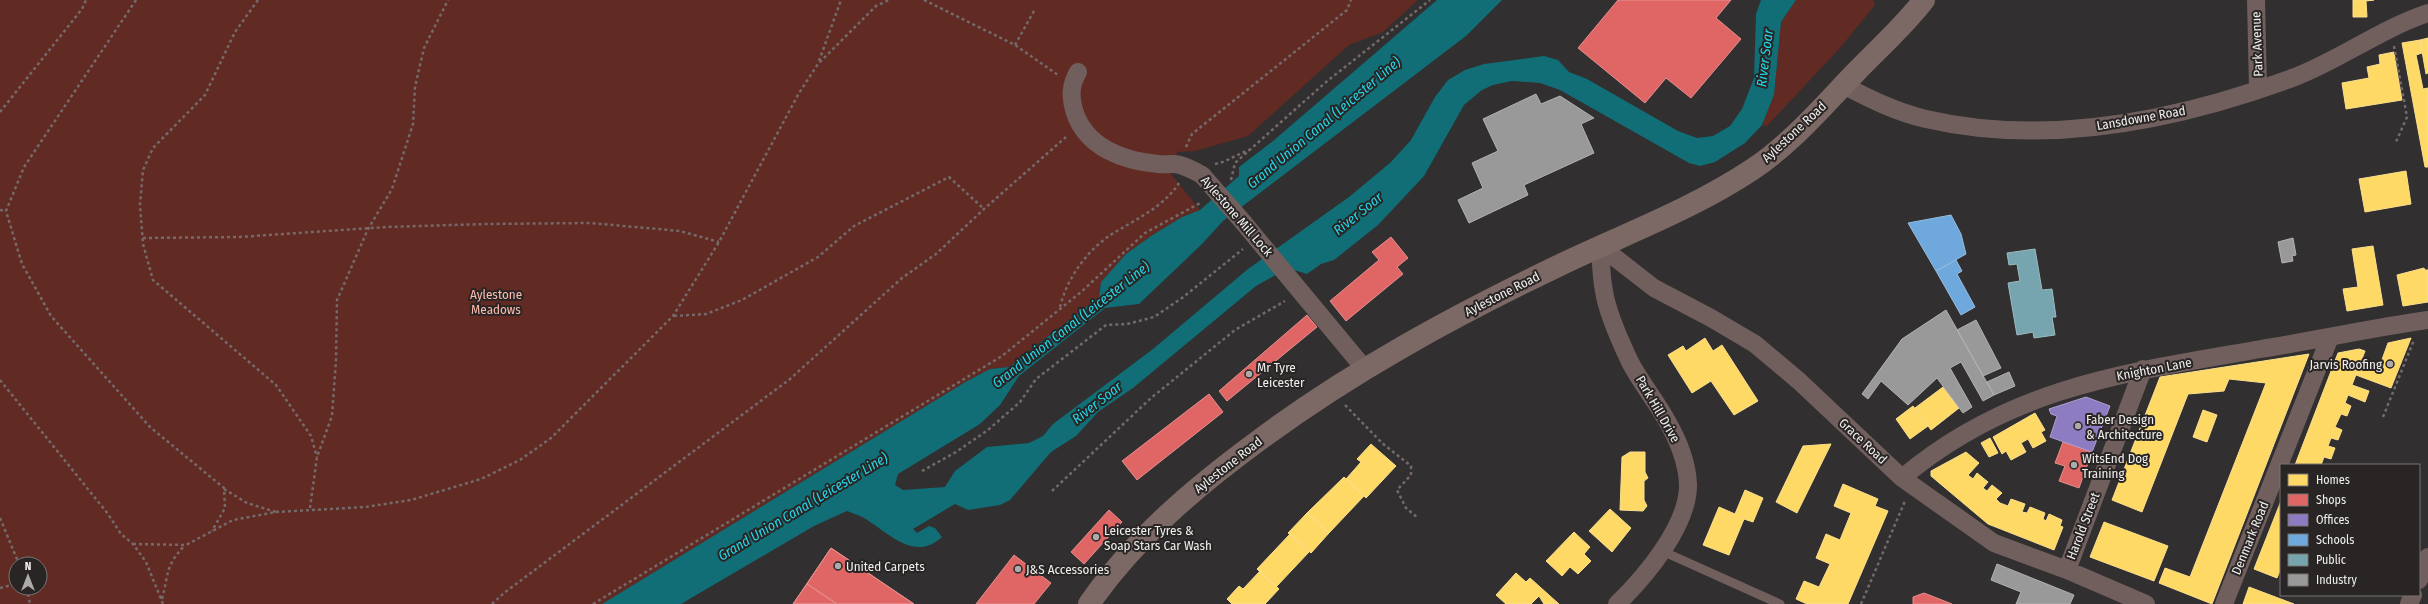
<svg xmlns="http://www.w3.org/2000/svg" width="2428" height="604" viewBox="0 0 2428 604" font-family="'Fira Sans Condensed',sans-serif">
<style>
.green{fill:#612a23;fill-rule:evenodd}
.water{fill:#116d76}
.homes{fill:#ffd966;stroke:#fadf8e}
.shops{fill:#e06666;stroke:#e58f8e}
.offices{fill:#8e7cc3;stroke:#ab9ed0}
.schools{fill:#6fa8dc;stroke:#96bde1}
.public{fill:#76a5af;stroke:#9bbbc2}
.industry{fill:#999;stroke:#b3b2b2}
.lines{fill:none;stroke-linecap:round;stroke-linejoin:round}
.path{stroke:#756a69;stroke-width:2.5;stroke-dasharray:3 3;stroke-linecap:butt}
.lane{stroke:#715f5d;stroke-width:9}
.street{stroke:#715f5d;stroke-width:18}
.primary{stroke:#7c6865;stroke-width:22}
.street-bridge{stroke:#715f5d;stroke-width:18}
.poi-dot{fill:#adabaa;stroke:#282524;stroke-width:1.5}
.labels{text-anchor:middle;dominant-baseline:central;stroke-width:4;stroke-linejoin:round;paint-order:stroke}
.street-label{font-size:13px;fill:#f0eeed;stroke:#282524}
.park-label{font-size:13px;fill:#fdbaae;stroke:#282524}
.poi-label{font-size:13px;fill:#f0eeed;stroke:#282524;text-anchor:start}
.water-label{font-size:14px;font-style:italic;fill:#20d9ec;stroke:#282524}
</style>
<rect width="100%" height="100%" fill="#312f2f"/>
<!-- green -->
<path class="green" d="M0 0H1418L1383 32 1349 45 1248 136 1195 151 1177 152 1171 174 1200 210 1182 217 1151 236 1126 254 1101 282 1099 297 1008 367 990 369 967 381 602 604H0ZM16 564H40V588H16Z
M1796 0H1873L1875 5 1839 49 1767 126 1762 125 1774 95 1781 22Z"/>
<!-- water -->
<path class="water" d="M1437 0H1502L1466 36 1223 221 1202 244 1139 304 1105 308 1019 376 1000 405 980 424 898 474 895 485 903 490 945 487 955 471 987 447 1029 443 1043 436 1053 424 1153 349 1248 269 1349 197 1391 162 1411 140 1435 97 1448 80 1465 70 1484 64 1544 56 1558 60 1569 72 1587 79 1678 131 1697 138 1713 136 1730 126 1742 109 1754 78 1756 14 1761 0H1796L1781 22 1774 95 1762 125 1745 143 1715 162 1700 166 1689 163 1560 90 1540 83 1512 81 1493 85 1482 90 1464 105 1424 176 1378 225 1334 260 1321 264 1307 274 1288 268 1256 286 1133 388 1098 412 1076 436 1051 452 1010 500 1000 505 968 510 955 504 913 529 917 533 929 526 935 528 942 537C914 563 888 532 864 518 859 515 852 513 847 511L814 526 681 604H602L967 381 990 369 1009 367 1099 297 1101 282 1126 254 1151 236 1182 217 1200 210 1239 176V167L1273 141Z"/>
<!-- homes -->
<path class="homes" d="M2353 0H2374L2366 1 2367 17H2353Z
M2428 38V73L2426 74 2420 40Z
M2420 40 2422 53 2416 55 2423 89 2428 88V167H2425L2402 43Z
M2394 52 2402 100 2346 109 2342 83 2369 78 2367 67 2380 64 2379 55Z
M2406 171 2411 204 2365 212 2359 179Z
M2373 246 2383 305 2347 311 2343 289 2358 287 2352 249Z
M2424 268 2425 270H2428V302L2403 306 2397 275Z
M1705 338 1713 351 1722 345 1758 401 1734 415 1711 381 1692 393 1668 355 1683 346 1686 351Z
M2411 338 2391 388 2356 375 2360 364 2373 369 2376 363 2380 365 2388 343Z
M2359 349 2365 351 2352 385 2369 391 2365 402 2348 395 2345 403 2351 406 2347 416 2341 414 2335 427 2342 430 2338 440 2331 438 2328 446 2335 448 2331 459 2324 457 2321 465H2295L2338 353Z
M2309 354 2212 604 2159 583 2165 568 2190 577 2266 383 2229 379 2224 391 2188 394 2142 512 2112 500 2160 377Z
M1943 387 1959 408 1931 430 1915 408Z
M1913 406 1928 426 1910 439 1896 419Z
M2203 410 2217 415 2207 442 2193 437Z
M2035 413 2045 430 2041 432 2046 441 2033 448 2028 439 2021 443 2026 452 2011 460 2006 451 2002 454 1993 437Z
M1990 438 1998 453 1989 457 1981 443Z
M1371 444 1396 466 1366 498 1346 479 1361 462 1357 459Z
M1831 444 1797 513 1776 502 1803 446Z
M1630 452H1645V472L1648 478 1644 481V500L1647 506 1643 511 1620 510 1622 457Z
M1966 452 1979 463 1968 475 1973 479 1977 473 1988 482 1983 488 1987 491 1992 485 2002 493 1996 499 2000 503 2008 506 2011 499 2025 504 2022 512 2027 513 2030 507 2045 513 2043 519 2046 521 2049 514 2062 520 2060 526 2063 527 2054 550 1988 524 1931 476V471Z
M1344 477 1364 496 1329 533 1307 513Z
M1843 484 1878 499 1875 506 1888 511 1848 604H1807L1796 599 1804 581 1819 587 1830 564 1816 558 1826 534 1840 540 1851 513 1834 506Z
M1745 490 1763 498 1753 522 1744 519 1729 555 1703 545 1719 507 1735 514Z
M2281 501V568L2277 578 2254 569Z
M1610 509 1631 528 1612 552 1589 531Z
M1307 513 1329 533 1311 553 1288 533Z
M2104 522 2168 546 2154 581 2090 557Z
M1574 532 1590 547 1584 554 1591 561 1578 574 1570 567 1562 576 1546 561Z
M1290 534 1309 552 1276 587 1257 569Z
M1260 571 1279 589 1265 604H1232L1227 599 1239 586 1243 589Z
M1516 573 1526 582 1530 578 1559 604H1544L1539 596 1531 604H1506L1496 595Z
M2249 587 2294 604H2243Z"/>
<!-- shops -->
<path class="shops" d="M1618 0H1731L1716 18 1741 39 1691 98 1666 78 1645 103 1578 48Z
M1391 237 1408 258 1397 267 1403 274 1346 321 1330 301 1379 260 1372 252Z
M1307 315 1317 327 1227 401 1219 391Z
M1209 394 1223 412 1137 480 1122 461Z
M2063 442 2092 452 2079 488 2059 481 2065 466 2055 463Z
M1109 510 1122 522 1084 564 1071 552Z
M831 548 914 604H793Z
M831 548 914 604H837L807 584Z
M1014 555 1051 583 1034 604H976Z
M807 584 837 604H793Z
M1924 593 1952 604H1913V597Z"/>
<!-- offices -->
<path class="offices" d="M2086 397 2110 406 2092 452 2050 437 2057 416 2051 414 2049 409Z"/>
<!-- schools -->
<path class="schools" d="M1951 215 1961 234 1966 254 1936 271 1908 223Z
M1956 260 1962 271 1957 274 1975 307 1961 315 1936 271Z"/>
<!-- public -->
<path class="public" d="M2035 249 2042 290 2052 289 2056 317H2052L2055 335 2034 338 2033 332 2017 335 2008 283 2020 281 2017 264 2009 265 2007 253Z"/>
<!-- industry -->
<path class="industry" d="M1536 94 1541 104 1560 96 1594 118 1581 124 1594 153 1524 185 1528 195 1469 223 1458 200 1483 188 1472 163 1498 151 1483 119Z
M2293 238 2296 255 2292 256 2293 261 2282 263 2278 242Z
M1946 310 1994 395 1983 401 1961 362 1950 368 1972 407 1963 413 1937 378 1908 405 1881 381 1868 399 1862 394 1902 339Z
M1976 320 2001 368 1983 376 1957 330Z
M2009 372 2015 386 1994 395 1987 382Z
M1997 564 2074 595 2070 604H2016L2021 592 1991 580Z"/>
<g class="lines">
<!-- path -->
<path class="path" d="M136 0 24 167 6 211 22 264 51 316 150 427 224 488 225 508 212 531
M258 0 235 32 205 95 153 148 143 170 140 205 143 244 153 280 276 385 311 436 317 457
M924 0 1015 45 1058 75
M1015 45 1035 9
M2394 46 2407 117 2396 142
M819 61 841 0
M0 112 82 9 86 0
M1186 147 1192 134 1347 10 1351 0
M1215 164C1227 162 1237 154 1249 150
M1231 180 1235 163 1326 82 1430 0
M0 210 6 211
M143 238 239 237 386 227 486 224 590 223 680 231 719 242
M1060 307C1067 277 1090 246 1117 231 1139 218 1165 205 1179 183
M674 316 706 314 742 300 818 257 854 226 949 177 984 209
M0 380 108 514 121 534 133 544 146 562 163 604
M1345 405 1382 443 1411 466V475L1397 490 1406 508 1418 518
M2383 417 2414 340
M922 471 956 452 988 430 1020 402 1036 379 1106 325 1127 324 1154 317 1182 298 1243 249
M224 489 247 503 276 512
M1052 491 1151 398 1235 330 1285 301
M310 508 317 457 332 416 336 360 337 300 368 229 392 189 413 124 415 87 424 48 448 0
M0 518 19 564
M133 544 186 545 233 520 276 512 365 507 411 500 481 479 520 460 551 438 673 316 719 242 799 93 818 64 876 6 889 0
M0 588 16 584
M27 588 30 604
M162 599C169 573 165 566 185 545
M492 604 504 593 790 379 902 278 936 254 984 209 1066 137
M593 604 1002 356 1081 292 1145 233 1202 202
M1861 604 1905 501"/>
<!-- lane -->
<path class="lane" d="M1662 551 1780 604"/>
<!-- street -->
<path class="street" d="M2256 0 2258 88
M1078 72C1070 86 1070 97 1075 113 1087 148 1124 161 1158 164 1165 165 1173 163 1180 165 1187 167 1195 171 1202 175
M1843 85C1870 99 1896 112 1926 119 2047 147 2179 120 2295 77 2340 60 2380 29 2428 13
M1243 222 1364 368
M1600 246 1654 288 1711 318 1755 344 1799 381 1902 478 1994 543 2067 570 2146 604
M1600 246C1601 261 1601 276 1604 291 1607 312 1621 343 1630 362 1641 383 1656 401 1667 421 1678 440 1687 462 1688 484 1689 525 1645 577 1617 604
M1902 478C2009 387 2128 372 2261 349 2317 340 2372 328 2428 320
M2067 570 2143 369
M2419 580 2428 557
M2224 604 2330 337
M2409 604 2413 595"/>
<!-- primary -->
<path class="primary" d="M1089 604C1134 539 1194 488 1258 441 1352 371 1454 316 1560 265 1625 234 1693 209 1753 169 1792 143 1823 106 1856 72 1878 49 1904 26 1924 0"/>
<!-- street-bridge -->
<path class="street-bridge" d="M1202 175 1243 222"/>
</g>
<!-- markers -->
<g class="poi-dot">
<circle cx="2390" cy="364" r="4"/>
<circle cx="1249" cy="374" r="4"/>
<circle cx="2078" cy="426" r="4"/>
<circle cx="2074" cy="465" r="4"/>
<circle cx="1096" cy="537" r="4"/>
<circle cx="838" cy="566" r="4"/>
<circle cx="1018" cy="569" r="4"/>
</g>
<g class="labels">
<!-- street labels -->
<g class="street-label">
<text transform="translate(2257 44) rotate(-92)">Park Avenue</text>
<text transform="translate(2141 118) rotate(-10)">Lansdowne Road</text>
<text transform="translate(1794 132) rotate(-43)">Aylestone Road</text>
<text transform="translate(1237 216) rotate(49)">Aylestone Mill Lock</text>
<text transform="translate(1502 294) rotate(-27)">Aylestone Road</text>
<text transform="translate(2154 369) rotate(-11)">Knighton Lane</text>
<text transform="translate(1658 409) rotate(60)">Park Hill Drive</text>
<text transform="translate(1863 441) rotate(43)">Grace Road</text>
<text transform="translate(1228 465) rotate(-38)">Aylestone Road</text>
<text transform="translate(2083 526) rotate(-69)">Harold Street</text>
<text transform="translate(2250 538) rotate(-68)">Denmark Road</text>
</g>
<!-- park labels -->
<g class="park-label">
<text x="496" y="294">Aylestone<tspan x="496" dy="15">Meadows</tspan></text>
</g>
<!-- poi labels -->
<g class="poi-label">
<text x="2382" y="364" text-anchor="end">Jarvis Roofing</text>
<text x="1257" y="367">Mr Tyre<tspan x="1257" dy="15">Leicester</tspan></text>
<text x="2086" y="419">Faber Design<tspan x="2086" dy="15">&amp; Architecture</tspan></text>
<text x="2082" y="458">WitsEnd Dog<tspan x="2082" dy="15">Training</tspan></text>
<text x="1104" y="530">Leicester Tyres &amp;<tspan x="1104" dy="15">Soap Stars Car Wash</tspan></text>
<text x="846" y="566">United Carpets</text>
<text x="1026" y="569">J&amp;S Accessories</text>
</g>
<!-- water labels -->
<g class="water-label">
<text transform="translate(1765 58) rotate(-83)">River Soar</text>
<text transform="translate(1324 123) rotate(-40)">Grand Union Canal (Leicester Line)</text>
<text transform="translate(1358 214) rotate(-39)">River Soar</text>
<text transform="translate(1071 325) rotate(-38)">Grand Union Canal (Leicester Line)</text>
<text transform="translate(1097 403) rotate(-38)">River Soar</text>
<text transform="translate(803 507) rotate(-31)">Grand Union Canal (Leicester Line)</text>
</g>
</g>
<!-- legend -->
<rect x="2280" y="464" width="140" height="132" fill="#282524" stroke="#787574"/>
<rect x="2288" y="474" width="20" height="12" fill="#ffd966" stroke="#787574"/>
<text x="2316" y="484" font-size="12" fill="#f0eeed">Homes</text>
<rect x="2288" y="494" width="20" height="12" fill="#e06666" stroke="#787574"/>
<text x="2316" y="504" font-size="12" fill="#f0eeed">Shops</text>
<rect x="2288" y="514" width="20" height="12" fill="#8e7cc3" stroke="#787574"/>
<text x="2316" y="524" font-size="12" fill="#f0eeed">Offices</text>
<rect x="2288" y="534" width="20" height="12" fill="#6fa8dc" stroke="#787574"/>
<text x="2316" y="544" font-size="12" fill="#f0eeed">Schools</text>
<rect x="2288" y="554" width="20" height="12" fill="#76a5af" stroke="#787574"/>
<text x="2316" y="564" font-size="12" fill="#f0eeed">Public</text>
<rect x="2288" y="574" width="20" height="12" fill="#999999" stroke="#787574"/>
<text x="2316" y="584" font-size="12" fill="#f0eeed">Industry</text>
<!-- north arrow -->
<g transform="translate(28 576)"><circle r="19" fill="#282524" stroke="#787574"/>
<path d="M0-3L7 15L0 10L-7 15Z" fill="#adabaa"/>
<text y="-6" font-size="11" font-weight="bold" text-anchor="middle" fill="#f0eeed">N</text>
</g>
</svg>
